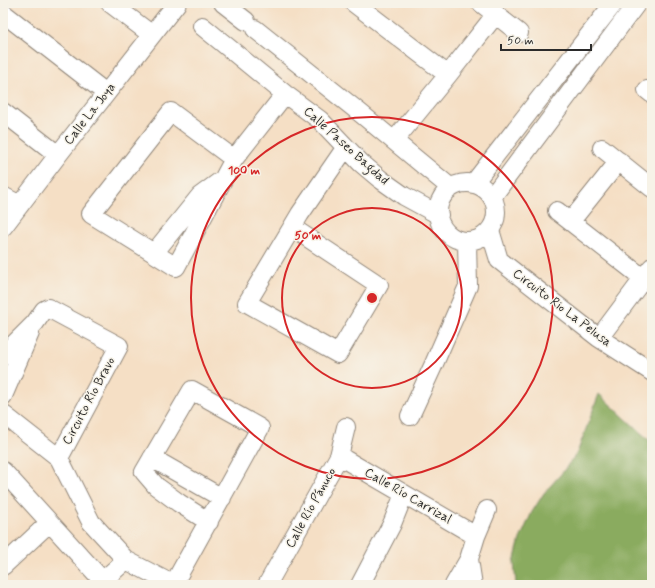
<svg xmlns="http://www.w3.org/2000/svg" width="655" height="588" viewBox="0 0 655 588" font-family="Mynerve,sans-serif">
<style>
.forest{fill:#8aab5f;stroke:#5a6b45}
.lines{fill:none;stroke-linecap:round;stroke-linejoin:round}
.minor-casing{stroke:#908578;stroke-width:20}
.minor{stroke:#fff;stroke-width:18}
.ring{fill:none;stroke:#d62828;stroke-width:2}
.labels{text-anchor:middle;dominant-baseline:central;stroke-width:3;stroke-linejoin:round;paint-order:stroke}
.street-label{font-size:13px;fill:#2b2b2b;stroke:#f7f3e8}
.centre{fill:#d62828;stroke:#f7f3e8;stroke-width:2}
.ring-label{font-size:12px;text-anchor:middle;font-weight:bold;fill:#d62828;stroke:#f7f3e8;stroke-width:3;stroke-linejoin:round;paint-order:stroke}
</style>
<rect width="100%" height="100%" fill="#f7f3e8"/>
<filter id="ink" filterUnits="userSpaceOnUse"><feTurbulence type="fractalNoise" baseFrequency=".025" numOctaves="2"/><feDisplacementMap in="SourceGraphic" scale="8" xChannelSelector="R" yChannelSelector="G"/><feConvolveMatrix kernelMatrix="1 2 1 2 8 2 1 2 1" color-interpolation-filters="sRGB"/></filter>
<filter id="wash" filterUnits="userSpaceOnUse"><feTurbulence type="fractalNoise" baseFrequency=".012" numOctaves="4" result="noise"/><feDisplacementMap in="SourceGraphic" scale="16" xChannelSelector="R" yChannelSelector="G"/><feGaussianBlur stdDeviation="0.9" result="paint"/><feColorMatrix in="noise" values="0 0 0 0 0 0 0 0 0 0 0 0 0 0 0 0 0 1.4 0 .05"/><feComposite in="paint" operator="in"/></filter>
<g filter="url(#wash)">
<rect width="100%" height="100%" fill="#f5dfc5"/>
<!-- forest -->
<path class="forest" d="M599 394 652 443V585H516L514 562 520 539 532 512 544 493 561 474 577 453Z"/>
</g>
<g filter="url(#ink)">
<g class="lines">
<defs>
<path id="minor" d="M110 3 152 35
M223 3 246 21
M354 3 448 75
M481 3 519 33
M3 13 106 93
M202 26 285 94 320 120 361 163 380 179 404 196 439 215
M255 29 359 112 451 188
M647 90 652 94
M3 112 58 155
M394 141 448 75 496 14
M602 148 652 188
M234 159 171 112 91 214 176 267 234 159 285 94
M438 212a29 29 0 1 1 58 0a29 29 0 1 1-58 0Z
M473 184 614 3
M3 196 20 205
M492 197 637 3
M557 211 643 278
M571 221 619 161
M3 227 58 155 177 3
M293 228 379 285 338 354 247 303 300 214 346 147
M490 230 499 260 599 338 652 372
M154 253 200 196 219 182
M599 338 652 267
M3 355 35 323 44 310 48 308 119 346 59 458
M3 396 30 333
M3 414 59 458 91 522 126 560 174 585
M410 416 433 366 468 286 467 241
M339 456 476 536
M152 458 222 498
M3 471 103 581 110 585
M469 559 473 585
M3 566 49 523
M98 585 126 560
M173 585 260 428 192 390 144 472 156 486 179 503 209 522
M267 585 339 456 346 427
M360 585 392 524 404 494
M454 585 469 559 476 536 487 510"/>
</defs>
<!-- minor casing -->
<use href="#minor" class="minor-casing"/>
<!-- minor -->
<use href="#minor" class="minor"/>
</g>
</g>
<!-- distance rings -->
<g class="ring">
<circle cx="372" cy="298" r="90"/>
<circle cx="372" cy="298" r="181"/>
</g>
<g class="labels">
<!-- street labels -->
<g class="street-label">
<text transform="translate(90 114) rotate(-52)">Calle La Joya</text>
<text transform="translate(346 146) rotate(42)">Calle Paseo Bagdad</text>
<text transform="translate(562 308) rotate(37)">Circuito Rio La Pelusa</text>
<text transform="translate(89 401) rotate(-62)">Circuito Río Bravo</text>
<text transform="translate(408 496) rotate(30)">Calle Río Carrizal</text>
<text transform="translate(311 508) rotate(-61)">Calle Río Pánuco</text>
</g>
</g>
<circle cx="372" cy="298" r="6" class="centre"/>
<g class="ring-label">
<text x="244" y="174">100 m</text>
<text x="308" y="239">50 m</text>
</g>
<!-- margin -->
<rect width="655" height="588" fill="none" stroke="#f7f3e8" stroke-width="16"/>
<!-- scale -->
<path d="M501 44v6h90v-6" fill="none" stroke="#2b2b2b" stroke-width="2"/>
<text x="507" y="44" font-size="12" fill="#2b2b2b" stroke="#f7f3e8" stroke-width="3" paint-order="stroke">50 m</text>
</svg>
